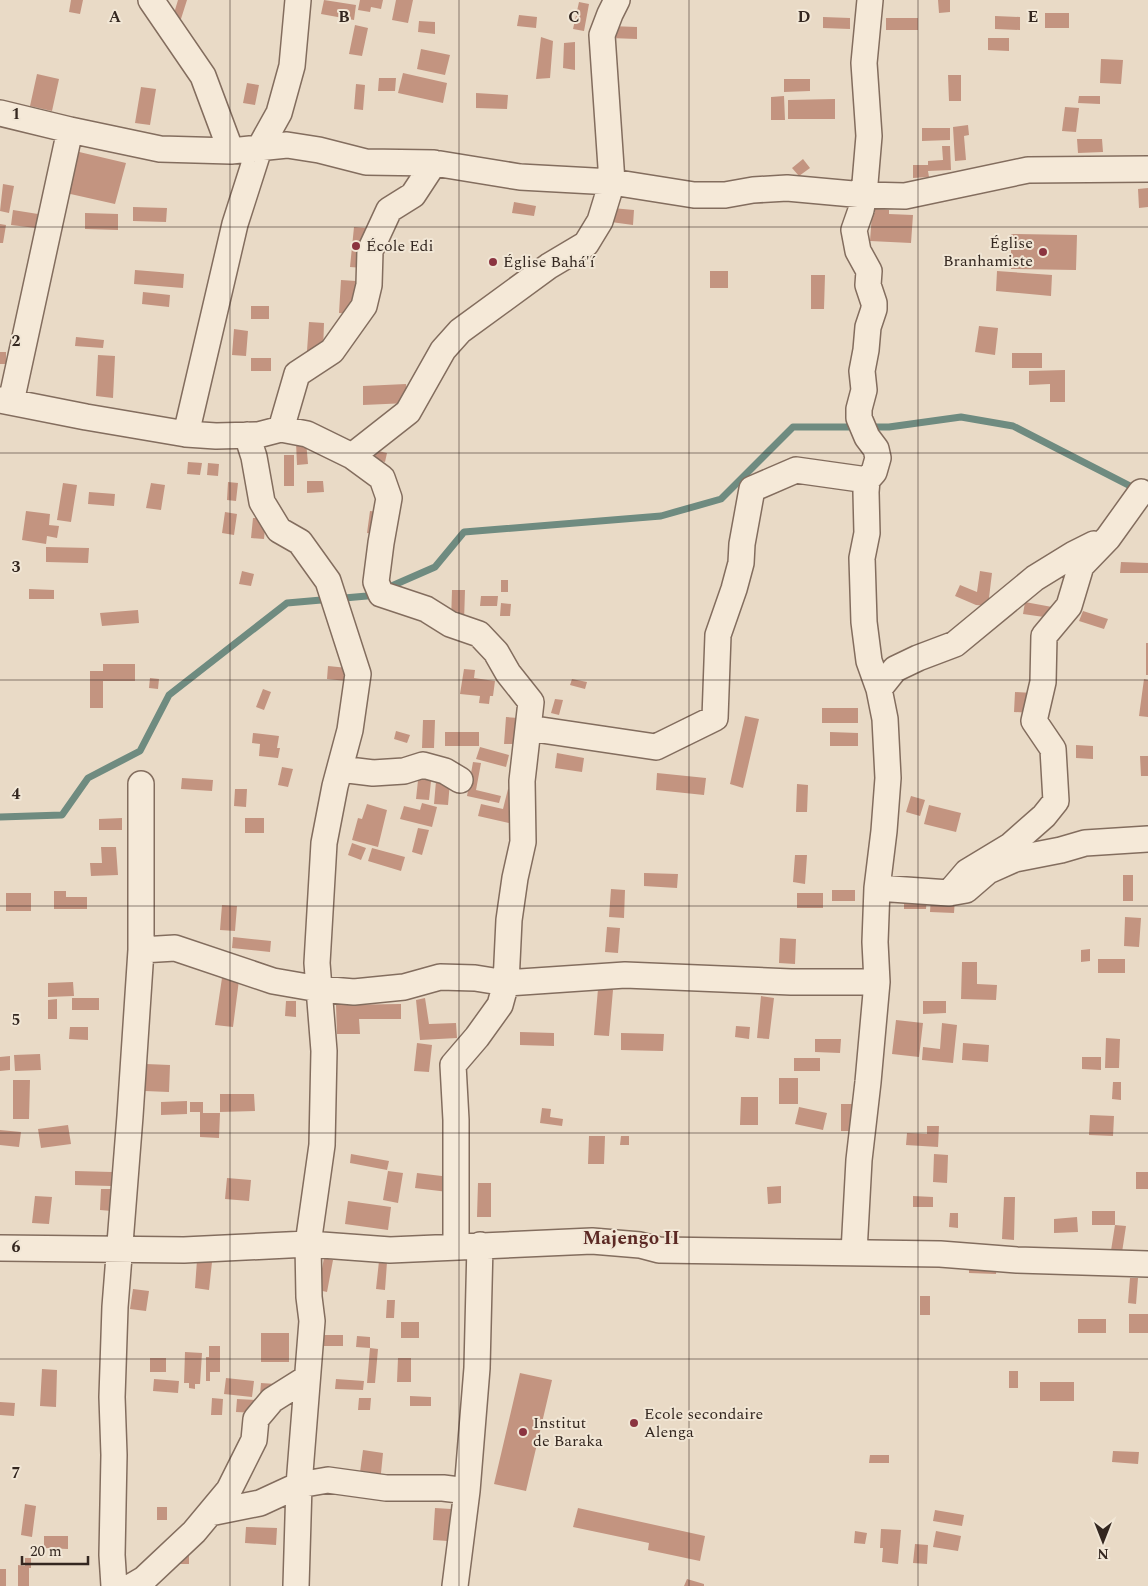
<svg xmlns="http://www.w3.org/2000/svg" width="1148" height="1586" viewBox="0 0 1148 1586" font-family="Spectral,serif">
<style>
.lines{fill:none;stroke-linecap:round;stroke-linejoin:round}
.stream{stroke:#6f8b80;stroke-width:7}
.building{fill:#c39480}
.minor-casing{stroke:#836d5e;stroke-width:28}
.minor{stroke:#f5e9d8;stroke-width:25}
.grid{fill:none;stroke:#342720;stroke-width:1;stroke-opacity:0.55}
.poi-dot{fill:#8b3440;stroke:#f1e6d5;stroke-width:2}
.labels{text-anchor:middle;dominant-baseline:central;stroke-width:4;stroke-linejoin:round;paint-order:stroke}
.poi-label{font-size:16px;fill:#342720;stroke:#f1e6d5;text-anchor:start}
.quarter-label{font-size:19px;font-weight:bold;fill:#5c2924;stroke:#f1e6d5}
.grid-label{font-size:16px;text-anchor:middle;font-weight:bold;fill:#342720;stroke:#f1e6d5;stroke-width:4;stroke-linejoin:round;paint-order:stroke}
</style>
<rect width="100%" height="100%" fill="#e9dac6"/>
<g class="lines">
<!-- stream -->
<path class="stream" d="M868 427H889L961 417 1013 426 1138 490
M387 588 435 567 464 532 661 516 721 499 793 427H857
M0 817 62 815 88 778 140 751 169 695 287 603 367 596 377 592"/>
</g>
<!-- building -->
<path class="building" d="M71 0H83L80 14 69 12Z
M178 0H187L180 22 172 20Z
M324 0 356 5 354 20 321 14Z
M360 0H383L381 9 371 7 370 12 358 10Z
M396 0H413L408 23 392 20Z
M938 0H950V12L939 13Z
M579 2 589 4 584 31 573 29Z
M1045 13H1069V28H1045Z
M519 15 537 17 536 28 517 26Z
M995 16 1020 17V30L995 29Z
M823 17 850 18V29L823 28Z
M886 18H918V30H886Z
M419 21 435 22V34L418 32Z
M355 25 368 28 362 56 349 54Z
M610 26 637 27V39L610 38Z
M541 37 553 41 550 78 536 79Z
M988 38H1009V51L988 50Z
M575 42V70L563 68 564 43Z
M421 49 450 55 445 75 417 69Z
M1101 59 1123 60 1121 84 1100 83Z
M403 73 447 83 443 103 398 93Z
M37 74 59 79 52 111 30 106Z
M948 75H961V101H949Z
M379 78H396L395 91H378Z
M784 79H810V91L784 92Z
M247 83 259 85 255 105 243 103Z
M356 84 365 85 363 110 354 109Z
M141 87 156 89 150 125 135 123Z
M476 93 508 95 507 109 476 108Z
M784 96 785 120H771V97Z
M1079 96H1100V104L1078 103Z
M835 99V119H788V100Z
M1065 107 1079 108 1076 132 1062 131Z
M968 125 969 135 964 136 966 160 955 161 953 127Z
M922 128H950V140L922 141Z
M1077 139H1102L1103 152 1078 153Z
M942 146H950L951 170 928 171 929 177 913 178V165H928V161L943 160Z
M75 151 126 163 115 204 66 193Z
M803 159 810 168 799 176 792 168Z
M3 184 14 186 9 213 0 211Z
M1148 188V207L1139 208 1138 189Z
M514 202 536 206 534 216 512 213Z
M133 207 167 208 166 222 133 221Z
M612 208 634 210 633 225 611 222Z
M875 209 889 210V214L913 215 911 243 870 241 872 213H875Z
M13 210 38 214 36 228 11 225Z
M85 213 118 214V230L85 229Z
M0 224 6 225 3 243H0Z
M354 227 367 228 364 268 350 267Z
M1011 234 1077 235 1076 270 1011 269Z
M135 270 184 274 183 288 134 284Z
M710 271H728V288H710Z
M997 271 1052 275 1051 296 996 291Z
M811 275H825L824 309H811Z
M341 280 356 281 354 314 339 313Z
M143 292 170 295 169 307 142 304Z
M251 306H269V319H251Z
M309 322 324 323 323 352 307 351Z
M979 326 998 328 995 355 975 352Z
M234 329 248 331 246 356 232 355Z
M76 337 104 340 103 348 75 346Z
M0 352H6V364H0Z
M1012 353H1042V368H1012Z
M98 355 115 356 113 398 96 396Z
M251 358H271V371H251Z
M1065 370V402H1050V384L1029 385V371Z
M406 384 408 403 363 405V386Z
M306 441 308 464 297 465 296 442Z
M369 449 387 453 385 462 367 458Z
M284 455H294V486H284Z
M188 462 202 463 200 475 187 474Z
M208 463 219 464 218 476 207 475Z
M307 481H323L324 492 307 493Z
M228 482 238 483 236 501 227 500Z
M63 483 77 485 71 522 57 520Z
M151 483 165 485 161 510 146 508Z
M89 492 115 494 114 506 88 504Z
M26 511 50 514 49 525 59 526 57 538 47 536 46 544 22 540Z
M370 511 379 512 377 534 367 533Z
M225 512 237 514 234 535 222 533Z
M253 518H266L264 539 251 538Z
M46 547 89 548 88 563 46 562Z
M1121 562 1148 563V573H1120Z
M242 571 254 574 251 586 239 584Z
M980 571 992 573 988 606 976 605 955 596 960 585 977 592Z
M501 580H508V592H501Z
M29 589 54 590V599H29Z
M452 590H465L464 622H451Z
M481 596H498L497 606H480Z
M1025 602 1052 607 1051 618 1023 614Z
M501 603 511 604 510 616H500Z
M138 610 139 623 102 626 100 613Z
M1083 611 1108 619 1104 629 1079 621Z
M1146 643H1148V675H1146Z
M103 664H135V681H103V708H90V671H103Z
M328 666 348 668 347 681 327 679Z
M464 669 475 670 474 678 495 681 493 696H490L489 704 479 703 480 696 460 694Z
M150 678 159 679 158 689 149 688Z
M572 679 587 682 585 689 570 685Z
M1144 679 1148 680V717L1139 716Z
M263 689 271 692 264 710 256 707Z
M1015 692 1050 694V714L1014 712Z
M555 699 563 700 559 715 551 713Z
M822 708H858V723H822Z
M745 716 759 719 743 788 730 784Z
M506 717 518 718 516 744H504Z
M423 720H435L434 748H422Z
M396 731 410 735 407 743 394 739Z
M445 732H479V746H445Z
M830 732 858 733V746H830Z
M253 733 279 736 277 748H280L278 758 259 756 260 744 252 743Z
M1076 745 1093 746V759L1076 758Z
M480 747 509 755 506 767 476 759Z
M557 753 584 758 582 772 555 768Z
M1140 756H1148V776H1141Z
M473 762 481 763 476 790 501 796 499 803 467 796Z
M282 767 293 769 288 787 278 785Z
M419 771 432 772 429 800 416 799Z
M657 773 706 778 704 795 656 790Z
M182 778 213 780 212 791 181 789Z
M436 781 450 782 448 805 434 804Z
M797 784 808 785 807 812H796Z
M235 789H247L246 807 234 806Z
M508 789 515 791 513 824 478 816 481 804 503 809Z
M911 796 925 800 920 816 906 812Z
M422 803 437 807 432 827 400 819 404 806 420 810Z
M367 804 387 810 378 847 352 840 358 818 362 819Z
M929 805 961 813 956 832 924 824Z
M122 818V830H99V819Z
M245 818H264V833H245Z
M418 828 429 830 422 855 412 852Z
M352 843 366 848 361 860 348 855Z
M101 847H116L118 875 91 876 90 863H102Z
M372 848 405 857 401 871 368 861Z
M795 855H807L805 884 793 882Z
M644 873 678 874 677 888 644 886Z
M1123 875H1133V901H1123Z
M611 889 625 890 624 918 609 917Z
M832 890H855V901H832Z
M54 891H66V897H87V909H54Z
M6 893H31V911H6Z
M797 893H823V908H797Z
M904 896 927 897 926 909H904Z
M931 896 955 898 954 913 930 912Z
M222 905 237 906 235 931 220 930Z
M1125 917 1141 918 1139 947 1124 946Z
M607 927 620 928 618 953 605 952Z
M233 937 271 941 270 952 232 948Z
M780 938 796 939 795 964 779 963Z
M1090 949V961L1081 962V950Z
M1098 959H1125V973H1098Z
M962 962H977V984L997 985 996 1000 961 999Z
M222 978 239 980 233 1027 215 1025Z
M73 982 74 996 48 997V983Z
M598 989 613 990 609 1036 594 1035Z
M761 996 774 998 769 1039 757 1038Z
M72 998H99V1010H72Z
M425 998 429 1024 456 1023 457 1038 420 1040 416 1000Z
M57 999V1019H48V1000Z
M286 1001H296V1017L285 1016Z
M923 1001H946V1013L923 1014Z
M401 1004V1019H359L360 1034H337L336 1005Z
M896 1020 923 1023 919 1057 892 1054Z
M942 1023 957 1025 953 1063 922 1060 923 1047 940 1049Z
M736 1026 750 1027 749 1039 735 1037Z
M70 1027H88V1040L69 1039Z
M520 1032 554 1033V1046L520 1045Z
M621 1033 664 1034 663 1051 621 1050Z
M1106 1038 1120 1039 1119 1068H1105Z
M815 1039H841L840 1053 815 1052Z
M417 1043 432 1045 429 1072 414 1071Z
M963 1043 989 1045 988 1062 962 1060Z
M40 1054 41 1070 15 1071 14 1055Z
M10 1056V1070L0 1071V1057Z
M1082 1057H1101V1070L1082 1069Z
M794 1058H820V1071H794Z
M146 1064 170 1065 169 1092 145 1091Z
M779 1078H798V1104H779Z
M13 1080H30L29 1119H13Z
M1113 1082H1121V1100L1112 1099Z
M220 1094H254L255 1111 220 1112Z
M741 1097H758V1125H740Z
M187 1101V1114L161 1115V1102Z
M190 1102H203V1113H220L219 1138 200 1137V1112H190Z
M841 1104H854V1131H841Z
M799 1107 827 1113 823 1130 795 1124Z
M542 1108 551 1109 550 1117 563 1119 562 1126 540 1123Z
M1090 1115 1114 1116 1113 1136 1089 1135Z
M68 1125 71 1144 41 1148 38 1129Z
M927 1126H939L938 1147 906 1145 907 1133 927 1134Z
M0 1130 21 1132 19 1147 0 1145Z
M589 1136H605L604 1164H588Z
M621 1136H629V1145H620Z
M351 1154 389 1161 387 1170 350 1163Z
M934 1154 948 1155 947 1183 933 1182Z
M75 1171 112 1172 111 1186 75 1185Z
M388 1171 403 1173 398 1203 383 1200Z
M1136 1172H1148V1189H1136Z
M417 1173 450 1177 448 1192 415 1188Z
M227 1178 251 1180 249 1201 225 1199Z
M478 1183H491V1217H477Z
M781 1186V1203L768 1204 767 1187Z
M101 1189H113L112 1211 100 1210Z
M35 1196 52 1197 49 1224 32 1223Z
M913 1196 933 1197V1207H913Z
M1004 1197H1015L1014 1240 1002 1239Z
M348 1201 391 1207 388 1230 345 1224Z
M1092 1211H1115V1225H1092Z
M950 1213H958V1228L949 1227Z
M1077 1217 1078 1232 1054 1233V1219Z
M1115 1225 1126 1226 1121 1259 1110 1257Z
M324 1258 333 1260 327 1292 318 1290Z
M197 1260 212 1262 209 1290 195 1288Z
M379 1261 387 1262 385 1290 376 1289Z
M969 1263 997 1265 996 1274 969 1273Z
M1130 1278H1138L1136 1304 1128 1303Z
M133 1289 149 1291 146 1311 130 1309Z
M920 1296H930V1315H920Z
M387 1300H395L394 1318H386Z
M1129 1314H1148V1333H1129Z
M1078 1319H1106V1333H1078Z
M401 1322H419V1338H401Z
M261 1333H289V1362H261Z
M320 1335H343V1346H320Z
M357 1336 370 1337V1348L356 1347Z
M209 1346H220V1372H210V1381H206V1357H209Z
M370 1348 378 1349 375 1383H367Z
M185 1352 202 1353 200 1384H195V1389L189 1388V1383H184Z
M150 1358H166V1372H150Z
M398 1358H411V1382H397Z
M42 1369 57 1370 56 1407 40 1406Z
M1009 1371H1018V1388H1009Z
M520 1373 552 1380 526 1491 494 1484Z
M226 1378 254 1381 252 1397 224 1394Z
M154 1379 179 1381 178 1393 153 1391Z
M336 1379 364 1381 363 1390 335 1389Z
M1040 1382H1074V1401H1040Z
M261 1383 276 1384 260 1395Z
M410 1396 431 1397V1406H410Z
M212 1398 223 1399 222 1415H211Z
M359 1398H371L370 1410H358Z
M237 1399 257 1400 256 1413 236 1412Z
M0 1402 15 1403 14 1416 0 1415Z
M363 1450 383 1453 380 1483 359 1480Z
M1113 1451 1139 1452 1138 1464 1112 1462Z
M870 1455H889V1463H869Z
M25 1504 36 1506 32 1537 21 1535Z
M157 1507H167V1520H157Z
M435 1508 451 1509 448 1541 433 1540Z
M578 1508 705 1536 700 1561 648 1550 649 1543 573 1527Z
M935 1510 964 1515 962 1526 933 1521Z
M246 1527 277 1528 276 1545 245 1543Z
M881 1529 901 1530 898 1564 882 1562 883 1548H880Z
M855 1531 867 1533 865 1544 854 1543Z
M936 1531 961 1536 958 1551 933 1547Z
M44 1536H68V1549L44 1548Z
M915 1544 928 1545 927 1564 913 1563Z
M180 1552H189V1564H180Z
M25 1558H31V1568H29V1586H18V1565L25 1566Z
M0 1569H6V1586H0Z
M687 1579 704 1584V1586H684Z"/>
<g class="lines">
<defs>
<path id="minor" d="M151 0 203 76 231 151
M0 113 70 130 160 149 231 151 287 145 319 150 366 162 434 163 520 177 612 182 694 195H725L753 190 787 188 864 195 905 196 1028 170 1148 169
M0 400 86 417 186 434 216 436 258 435 281 429 307 434 352 456 382 478 389 498 381 543 376 582 381 594 426 609 450 624 479 634 496 652 508 673 531 702 522 781 523 842 515 878 509 920 506 983 500 1005 477 1037 453 1065 456 1120V1246
M11 402 70 130
M281 429 297 374 332 351 364 306 369 285 370 251 389 210 413 195 434 163
M186 434 235 224 259 149 279 113 292 66 298 0
M247 435 254 457 262 502 279 530 300 542 328 581 358 674 350 730 335 786 324 843 317 963 324 1051 322 1145 308 1244 309 1297 312 1321 299 1485 296 1586
M352 456 408 412 443 350 460 331 549 266 586 244 600 221 612 182 602 35 610 14 617 0
M879 689 895 669 918 658 955 644 1035 578 1074 554 1094 544
M528 728 656 747 715 718 718 635 734 589 741 563 742 544 752 489 796 470 867 480
M340 769 373 773 404 771 423 765 445 771 460 780
M877 888 949 893 966 890 988 871 1015 859 1061 850 1085 843 1148 839
M949 893 967 872 1010 846 1044 816 1056 801 1053 749 1034 721 1043 682 1044 636 1069 606 1081 566 1108 538 1141 492
M141 950 175 948 273 981 319 989 354 992 404 987 440 977 475 978 506 983 625 975 791 982H877
M0 1248 184 1250 308 1244 390 1250 592 1241 640 1245 659 1250 940 1254 1017 1260 1148 1264
M854 1252 859 1160 868 1082 877 982 875 942 877 888 884 831 888 778 885 719 879 689 869 661 864 622 862 558 867 533 866 492 867 480 874 472 878 458 876 449 867 437 859 418V409L864 390 862 371 866 350 868 327 874 309V303L868 285 869 271 858 251 854 230 861 210 864 195 869 136 864 63 870 0
M210 1513 260 1503 299 1485 328 1480 386 1488H443L467 1491
M114 1586 112 1555 114 1455 112 1397 115 1307 130 1116 141 950V784
M132 1586 144 1579 194 1532 229 1490 254 1440 256 1419 272 1400 307 1378
M455 1586 467 1491 477 1368 480 1245"/>
</defs>
<!-- minor casing -->
<use href="#minor" class="minor-casing"/>
<!-- minor -->
<use href="#minor" class="minor"/>
</g>
<!-- grid -->
<path class="grid" d="M230 0V1586M459 0V1586M689 0V1586M918 0V1586M0 227H1148M0 453H1148M0 680H1148M0 906H1148M0 1133H1148M0 1359H1148"/>
<!-- markers -->
<g class="poi-dot">
<circle cx="356" cy="246" r="5"/>
<circle cx="1043" cy="252" r="5"/>
<circle cx="493" cy="262" r="5"/>
<circle cx="634" cy="1423" r="5"/>
<circle cx="523" cy="1432" r="5"/>
</g>
<g class="labels">
<!-- poi labels -->
<g class="poi-label">
<text x="1033" y="243" text-anchor="end">Église<tspan x="1033" dy="18">Branhamiste</tspan></text>
<text x="366" y="246">École Edi</text>
<text x="503" y="262">Église Bahá'í</text>
<text x="644" y="1414">Ecole secondaire<tspan x="644" dy="18">Alenga</tspan></text>
<text x="533" y="1423">Institut<tspan x="533" dy="18">de Baraka</tspan></text>
</g>
<!-- quarter labels -->
<g class="quarter-label">
<text x="631" y="1238">Majengo II</text>
</g>
</g>
<g class="grid-label">
<text x="115" y="22">A</text>
<text x="344" y="22">B</text>
<text x="574" y="22">C</text>
<text x="804" y="22">D</text>
<text x="1033" y="22">E</text>
<text x="16" y="119">1</text>
<text x="16" y="346">2</text>
<text x="16" y="572">3</text>
<text x="16" y="799">4</text>
<text x="16" y="1025">5</text>
<text x="16" y="1252">6</text>
<text x="16" y="1478">7</text>
</g>
<!-- north arrow -->
<g transform="translate(1103 1541) rotate(180)" stroke="#f1e6d5" stroke-width="4" paint-order="stroke">
<path d="M0-4L9 19L0 12L-9 19Z" fill="#342720"/>
<text y="-8" font-size="14" font-weight="bold" text-anchor="middle" fill="#342720">N</text>
</g>
<!-- scale -->
<path d="M22 1556v8h66v-8" fill="none" stroke="#342720" stroke-width="2.5"/>
<text x="30" y="1556" font-size="15" fill="#342720" stroke="#f1e6d5" stroke-width="4" paint-order="stroke">20 m</text>
</svg>
